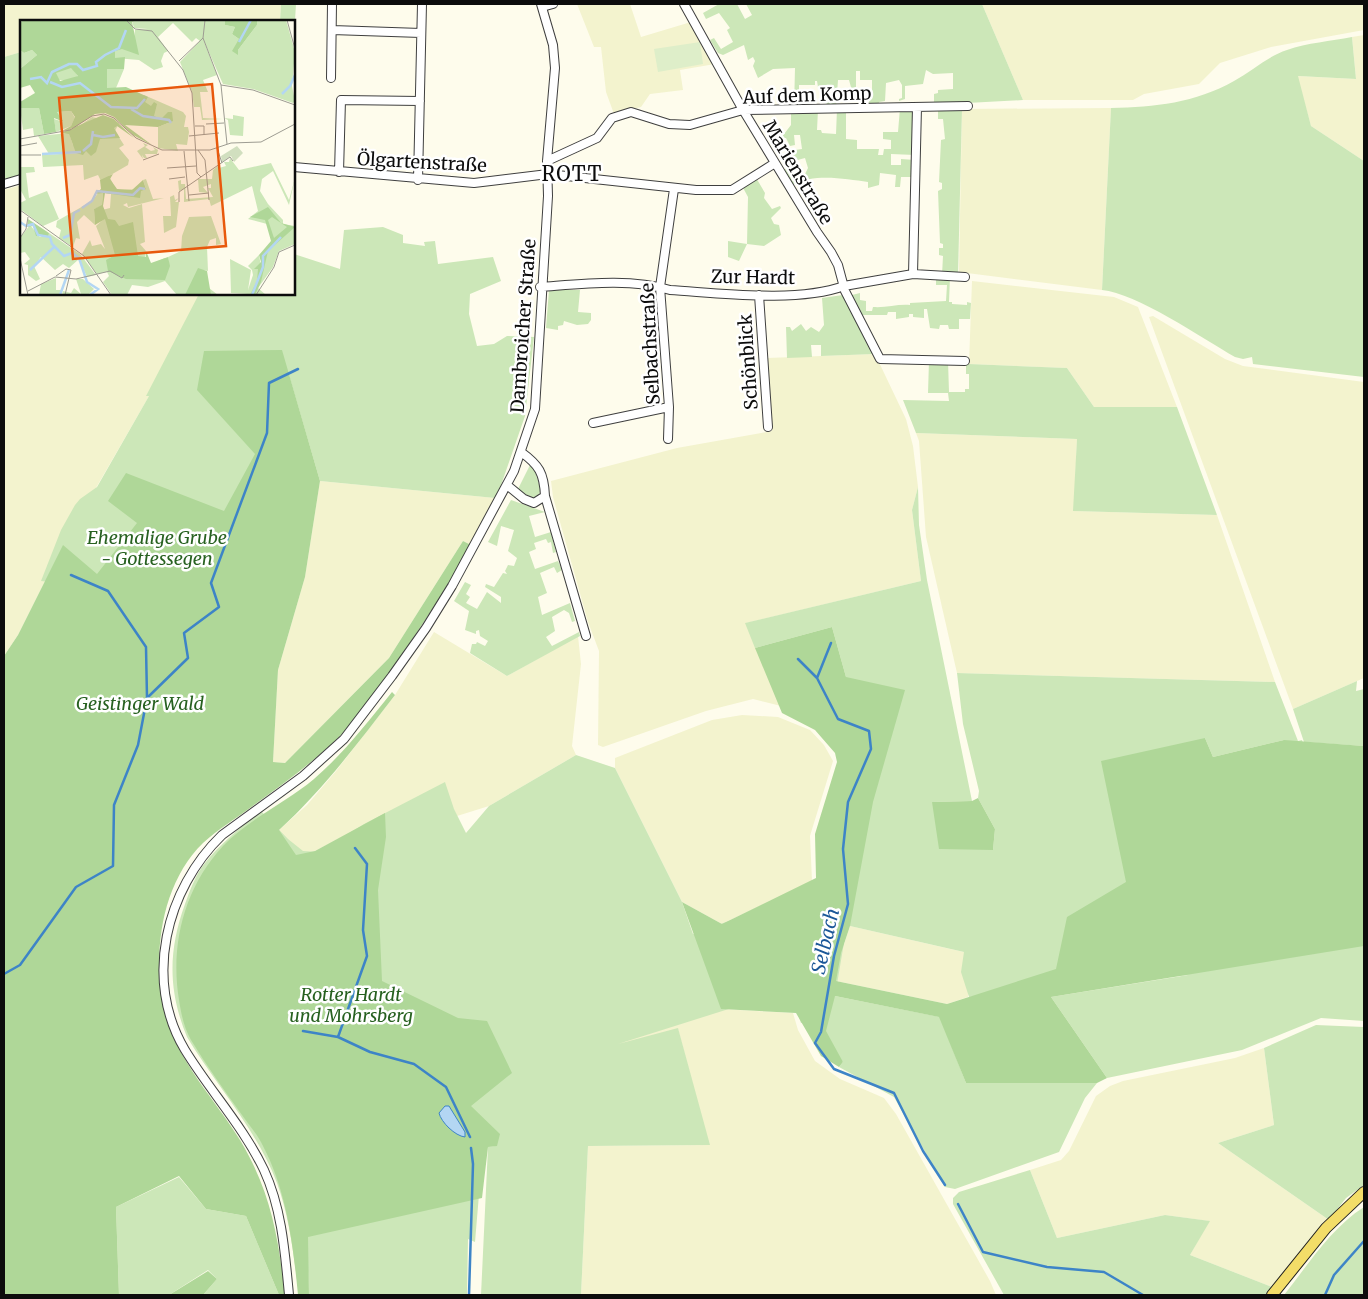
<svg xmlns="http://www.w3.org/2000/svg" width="1368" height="1299" viewBox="0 0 1368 1299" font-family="Merriweather,serif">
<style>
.farmland{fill:#f3f3ce}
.green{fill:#cce7b8;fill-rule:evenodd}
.forest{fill:#afd798}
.pitch{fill:#deeec9}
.water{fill:#b3d6f3;stroke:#3d84c7}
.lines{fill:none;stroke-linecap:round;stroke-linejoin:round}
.stream{stroke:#3d84c7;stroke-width:2.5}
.minor-casing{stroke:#3f3f3f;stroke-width:10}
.major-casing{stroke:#1d1d1d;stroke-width:12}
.minor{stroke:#fff;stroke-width:8}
.major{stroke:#f3dd68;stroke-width:10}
.labels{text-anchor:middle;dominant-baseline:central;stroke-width:5;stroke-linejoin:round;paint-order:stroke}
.street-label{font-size:18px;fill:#0c0c0c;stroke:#fff}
.park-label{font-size:18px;font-style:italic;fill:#276120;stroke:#fff}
.water-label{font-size:19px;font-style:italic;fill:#1b5798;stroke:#fff}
.quarter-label{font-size:20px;letter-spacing:1px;fill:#0c0c0c;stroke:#fff}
.inset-river{fill:none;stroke:#b3d6f3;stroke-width:2.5}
.inset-road{fill:none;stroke:#9d9c92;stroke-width:1}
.view{fill:#e8590c;fill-opacity:0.15;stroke:#e8590c;stroke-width:2.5}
.inset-edge{fill:none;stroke:#0c0c0c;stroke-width:2.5}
</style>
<rect width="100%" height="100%" fill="#fefcec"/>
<!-- farmland -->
<path class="farmland" d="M4 4H281L280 21H21V52L4 57Z
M577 4H630L641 37 691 22 715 64 680 70 683 90 650 94 641 107 614 114 606 92 601 47H594Z
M982 4H1364V30L1271 47 1220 63 1199 84 1144 94 1133 100H1023Z
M1364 35V161L1311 126 1297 76 1356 79 1352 37Z
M1111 108 1102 290 959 272 962 109Z
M21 185V294H200L178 346 63 545 18 635 4 656V190Z
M972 281 1114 297 1138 307 1177 407H1094L1067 368 969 364Z
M1153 316 1225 359 1243 366 1364 382V678L1293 709 1149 317Z
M875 354 906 419 913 446 918 487 912 510 921 581 746 623 781 706 753 699 706 711 603 747 598 745 599 651 588 622 553 497 551 481 677 448 772 431 767 358Z
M916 433 1077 439 1074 511 1217 515 1275 682 957 673 926 537 919 441Z
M320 481 495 498 471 545 463 541 389 658 285 763 273 762 278 670 305 577Z
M434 632 507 676 578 636 581 664 572 746 576 755 489 806 457 816 442 785 315 851 296 855 279 830 307 805 336 771 395 695Z
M742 715 778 717 810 730 824 745 833 761 810 836 812 881 722 924 682 902 615 768V758L712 720Z
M850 926 968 953V997L947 1004 836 981 841 953Z
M721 1009 793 1013 798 1030 815 1061 840 1079 884 1098 896 1114 990 1281 996 1295H581L588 1146 709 1145 678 1029 512 1073Z
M1264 1048 1274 1125 1218 1143 1329 1220 1272 1287 1190 1255 1209 1221 1165 1215 1057 1238 1030 1170 1061 1160 1069 1151 1096 1096 1110 1086 1123 1081 1235 1058Z"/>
<!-- green -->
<path class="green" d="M281 4H296L294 37V21H280Z
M719 4H737L745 19 752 15 746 4H982L1023 100 967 103 962 109 958 276 942 275 943 256 939 255V248H943V244L940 243 938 191 942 189V183L939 182 941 140 945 139 943 119H938V107L934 106V94L938 93V90L953 89V73L933 74 926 70 923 84 905 86V99L899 101V99L902 98V85L899 80 886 83 885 101 879 102 878 107H869V98H872V80H860V71H856V91H852L849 80H838L836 108 826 109V101L833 100 832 86 818 87 817 81H815V85H799V96L806 98 808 96 809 109H794L795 68 773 69 758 78 753 66 755 61 753 57 748 60 744 45 723 55 718 53 710 40 714 38 721 49 733 42 727 30 730 28 719 13 706 19 703 13Z
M1352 37 1356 79 1298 76 1311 126 1364 161V377L1253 364 1252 357 1243 359 1235 357C1202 338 1136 293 1102 290L1111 108C1155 107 1195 103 1234 81 1252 71 1268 56 1287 50 1307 43 1331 41 1352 37Z
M21 52V175L4 179V57Z
M900 108H916L915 155 891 154V165H901V159L915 160V177H901L900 187H895L896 175 880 173 879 185 868 188V182C845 179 814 173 793 185L781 173 788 167 792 181 803 178 808 168 805 158 790 162 788 151 802 149 800 135H794L795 145 790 146 786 138H781L791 125V110H818L817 130H821L822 133 836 134 837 109H846V139L857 140V149H879L878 155H883L884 149H891V140L883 139V132H898Z
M755 176 765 193 764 198 772 209 780 206 781 208 771 218 774 224 779 225 781 235 764 246 747 244 739 261 728 257V241L747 244 748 197 741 184Z
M383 227 403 235V243L425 246 424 242 435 241 438 264 493 257 501 281 470 294 469 314 477 346 494 344 507 336 534 337 525 416 500 488 495 498 320 481 289 375 287 392 4 969 50 582 41 581 61 530 75 505 80 499 97 487 149 396H146L199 294H294V254L340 269 344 230Z
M936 276 950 277 949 302H952V304L967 305V302L971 303 970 319H959V329H949L948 325H940L939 329 930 328 927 309H924V318L913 317V314H909V317L896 319V312H888L887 315H858L848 296 860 293V300L866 301V311H872L873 307C886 308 897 304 910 305V303L946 301 947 285H936Z
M549 290H580L578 312 591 313V320L588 324 577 325 564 321 563 325 558 326V330L546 328Z
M843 295 875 354 821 356V345H811L812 357 787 358 786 327H790L792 331 801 324 806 331 811 327 819 332 824 325 822 298Z
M929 361H948L949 392H965V389H969V374H966V361H969V364L1067 368 1094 407H1177L1217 515 1073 511 1077 439 916 433 903 400 949 401 948 393H928Z
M530 465 534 468 541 490 538 496 533 499 524 495 518 489Z
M918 487 919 525 927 580 972 801 932 802 993 850 995 829 978 798 979 791 963 724 957 673 1275 682 1298 741 1302 740 1310 766 1364 749V1021L1321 1018 1242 1050 1107 1078 1051 997 1188 975 969 997 961 972 964 952 850 926V923L847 925 835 996 940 1017 966 1083H1097L1085 1098 1059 1152 955 1189 945 1187 894 1097 839 1067 843 1062 806 1023H801L794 1003 735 1007 618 1044 678 1028 710 1145 588 1146 581 1295H481L488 1147 495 1146 483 1147 475 1242 468 1239 467 1295H309L305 1194 299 1295C294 1258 290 1219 277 1183 257 1130 216 1085 187 1037 168 991 168 951 185 904 190 890 196 874 205 863 221 843 241 827 261 811L288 839 303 851 320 852 364 824 445 782 454 809 466 833 489 806 576 755 615 768 682 902 693 934 820 888 845 763 846 677 832 627 755 648 745 623 921 581 912 510ZM1205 738 1213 757 1284 740 1150 879 1108 894 1126 883Z
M511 500 545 512 529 516 535 537 551 532 556 552 553 553 551 542 548 543 546 539 534 543 536 549 529 552 535 569 558 561 562 570 557 573 554 567 540 573 547 593 538 597 542 615 570 603 575 621 572 622 569 613 564 610 552 617 555 631 546 637 552 646 579 632 580 636 507 676 470 653 472 644H476L477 642 485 646 488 641 480 636 479 630 476 631V634L465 630 469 611 454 601 465 582 471 585 466 594 470 597 466 603 477 609 487 592 501 603V597L485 587 486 584 494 587 503 573 507 574 505 571 508 565 514 566 517 558 508 551 514 530 501 526 497 546 488 542Z
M1357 681 1356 691 1364 689V746L1304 742 1293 709Z
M1316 1025 1364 1027V1185L1346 1198 1329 1220 1218 1143 1274 1125 1264 1048Z
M1030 1170 1057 1238 1165 1215 1210 1221 1190 1255 1272 1287 1265 1295H1004L953 1204V1198L959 1192Z
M179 1177 206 1209 246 1216 279 1295H203L217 1279 208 1270 169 1295H119L116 1207Z
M1364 1207V1295H1284C1308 1265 1331 1228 1364 1207Z"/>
<!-- forest -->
<path class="forest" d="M282 350 320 481 305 577 278 670 273 762 285 763 389 658 463 541 471 545C448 586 423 624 396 663 378 689 360 716 338 738 312 763 283 784 254 805 237 818 218 829 203 843 162 883 153 950 163 1003 172 1056 213 1096 240 1140 271 1192 278 1236 285 1294L279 1295 246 1216 206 1209 179 1176 116 1207 119 1295H4V656L18 635 63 545 97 574 137 523 108 501 126 473 224 511 255 454 197 390 204 351Z
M832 627 846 677 905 690 873 802 850 926 841 953 836 981 947 1004 1056 969 1067 917 1126 882 1101 761 1205 738 1213 757 1284 740 1364 746V946L1051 997 1107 1078 1097 1083H966L939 1017 835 996 826 1031 843 1062 839 1067 821 1056 796 1013 721 1009 682 902 722 924 816 878 815 834 837 762 835 753 815 730 782 713 755 648Z
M392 692 395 695C358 743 323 790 279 830L296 855 315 851 385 813 386 837 378 890 382 981 458 1018 487 1021 512 1073 471 1106 500 1134 497 1146 488 1147 482 1198 308 1237 309 1295H298C293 1244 287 1192 263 1146 258 1135 249 1125 242 1115 224 1090 206 1065 191 1040 184 1028 181 1013 179 1000 170 945 184 888 223 846 249 819 285 803 314 779 344 753 367 723 392 692Z
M978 798 995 829 993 850 939 849 932 802 972 801Z
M208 1271 217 1279 203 1295H169Z"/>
<!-- pitch -->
<path class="pitch" d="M700 42 703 64 658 72 654 49Z"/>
<!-- water -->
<path class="water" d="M445 1106H449L465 1132V1137C455 1136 441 1122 439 1113Z"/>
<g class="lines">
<!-- stream -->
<path class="stream" d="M831 643 817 678 838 719 869 731 871 749 848 802 843 849 848 904 834 956 821 1032 815 1043 834 1069 894 1093 923 1151 945 1185
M798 659 817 678
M147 698 188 658 184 633 219 607 211 583 267 433 269 383 298 369
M4 974 20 965 76 887 113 866 114 805 138 745 147 698 146 647 108 591 71 575
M303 1031 338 1037 370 1052 414 1064 446 1087 470 1137
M338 1037 367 956 363 930 367 864 355 848
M958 1204 983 1252 1047 1267 1104 1272 1143 1295
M469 1295 473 1164 471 1148
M1325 1295 1334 1275 1364 1241"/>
<defs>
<path id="minor" d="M684 4 743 110 817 232 831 252 838 265 845 291 880 359 965 361
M542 7 553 4
M332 30 421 33
M331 78 332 4
M547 161 597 138 612 118 631 112 669 124 690 125 743 110 968 106
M294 167 474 183 548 174 696 190H732L775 163
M339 172 341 100 420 101
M418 180 422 4
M4 184 21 179
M913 274 917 107
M540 287C582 284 630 278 670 290 720 293 798 303 844 286L913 274 965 277
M759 295 768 427
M593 423 669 407
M668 439 669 407 660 287 674 189
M507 485 524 499 534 503 545 496C544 473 539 465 521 452
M545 496 586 636
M289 1295C285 1253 282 1209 264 1170 243 1126 210 1091 185 1050 143 980 166 889 222 835L303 776 344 739 392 676 426 628 452 586 514 471 535 409 548 196 547 161 555 68 553 45 541 4"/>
<path id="major" d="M1272 1295 1326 1228 1364 1192"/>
</defs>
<!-- minor casing -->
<use href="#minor" class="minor-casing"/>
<!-- major casing -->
<use href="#major" class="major-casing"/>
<!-- minor -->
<use href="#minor" class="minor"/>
<!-- major -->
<use href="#major" class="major"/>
</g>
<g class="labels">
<!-- street labels -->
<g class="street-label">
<text transform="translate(807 95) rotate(-2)">Auf dem Komp</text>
<text transform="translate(422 162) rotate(3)">Ölgartenstraße</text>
<text transform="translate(798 172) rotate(59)">Marienstraße</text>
<text transform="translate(753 277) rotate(1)">Zur Hardt</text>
<text transform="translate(523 326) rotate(-86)">Dambroicher Straße</text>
<text transform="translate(650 344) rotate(-93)">Selbachstraße</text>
<text transform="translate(748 362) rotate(-94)">Schönblick</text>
</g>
<!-- park labels -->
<g class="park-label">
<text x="157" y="537">Ehemalige Grube<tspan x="157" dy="21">- Gottessegen</tspan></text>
<text x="140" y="703">Geistinger Wald</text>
<text x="351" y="994">Rotter Hardt<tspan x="351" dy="21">und Mohrsberg</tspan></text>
</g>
<!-- water labels -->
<g class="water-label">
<text transform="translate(825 941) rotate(-77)">Selbach</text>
</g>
<!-- quarter labels -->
<g class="quarter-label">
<text x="572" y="173">ROTT</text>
</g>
</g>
<!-- overview -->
<g transform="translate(20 20)">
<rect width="275" height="275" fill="#fefcec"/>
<path d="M116 0H205V5L215 7 212 14 219 19 218 30 237 5V0H266L275 32 272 66 275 81 273 83 233 69 203 64 183 19 197 55 183 60 188 72H180L183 98 203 99 182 100 180 87H174L172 72 160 42 180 21 176 18 172 22 153 3 138 17 148 31 144 33 141 41 143 47 134 50 119 40 95 38V34L55 52 58 56 53 60H31L123 78 124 75 163 92 166 96 164 107H168L169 112 167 125 156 124 158 131 138 128V107L148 103 0 53H30L98 28 114 26 115 10 128 9 114 8 112 1ZM0 30 4 33 12 30 17 35 0 49ZM87 49H104L96 68H87ZM0 88H19L24 114 14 116 13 108 3 110ZM51 91 55 98 51 106 36 112 34 99 44 102 37 92ZM213 95 224 97 223 116 210 115 208 100 204 98 213 99ZM72 97 99 103 95 111 104 125 99 128 109 140 108 145 89 156 96 170 126 169 123 160 126 159 133 179 144 178 108 187 107 183 103 185 109 188 122 184 125 222 120 224 126 231 124 247 145 238 149 248 148 237 161 231 162 216 169 197 191 196 201 224 196 225V218L190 220 187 227 188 251 184 250 189 268 198 275H157L145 261 128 267 112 265 107 275H92L83 262 89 256 87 252 77 254 62 234 70 220 72 226 81 224 85 229 76 206 85 198 82 190 90 188 91 174 83 173 82 186 74 189 75 205 64 195 57 202 60 219 56 218 53 227 39 218 41 210 36 207 37 201 72 181 82 168 81 161 78 155 64 160 63 145 23 147 22 135 59 133 29 134 18 116 49 113 53 125 52 112 41 113 55 109ZM123 123 128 125 125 127 131 131 135 130 133 127 138 130 137 134H125L127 138H124L122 135 123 139 117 131 125 126ZM210 138 219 150 251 143 269 180 275 158 269 185 253 151 242 159 240 171 248 184 263 200V204L275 206V224L259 231 253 247 238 268 246 275 211 273 210 239 231 250 228 270 233 255 232 250 228 246 239 235 241 246 242 238 253 222 247 204 228 199 238 191 232 166 191 186 189 179 164 182V169L159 171 158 161 161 160V164H165L166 179 193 177 188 168H191V164L183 167 188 173 179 172 178 159H192L193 150 199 145V148L206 146 204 142H209ZM0 147H14L15 152 6 153 9 178 27 171 39 199 23 206 0 189V183L6 180 0 169ZM154 175 155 180 159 178 155 182H159L156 207 144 213 143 196H151L150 177ZM10 205 20 217 29 213 60 234 76 255 67 257 59 239 49 248 43 244 35 250 21 237 14 246 20 259 16 261 8 255V245L4 244 10 239 5 232 0 233V218ZM36 258V270H41L39 275H19L21 264ZM56 259H63L74 269 68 275H42L43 271 51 273 54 268 61 274Z" fill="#cce7b8"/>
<path d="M5 0H116L112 2 119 35 102 29 95 31V38L105 37 104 49H87V68L106 67 128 77 125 82 131 86 134 82 137 84 134 96 141 99 148 92H152L153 101 138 107 105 105 132 125 113 115 94 97 85 93 75 94 52 109 42 111 51 106 55 97 51 91 37 92 44 102 34 98 36 112 24 114 19 88H0V82L15 73 10 65 0 68V49L17 35 12 30 4 33 0 30V2ZM51 48 58 56 40 61 36 53ZM205 0H237V5L218 30V35L212 31 219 19 212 14 215 7 205 5ZM83 95 94 99 114 118 97 106 94 108 100 118 80 119 76 132 71 136 66 131 63 135 56 133 49 114 41 113ZM93 154 90 159 97 169 112 170 123 160 126 169 121 171 120 178 85 173 83 186 88 199 95 200 99 206 113 202 118 236 126 237V231L131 243 148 237 150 246 145 260 106 259 88 251 86 240 95 235 85 199 75 205 74 189 82 185 83 173 75 174 81 169 80 160ZM248 187 261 203 275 207 248 231 241 262 235 275H230L237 261 238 249H234L241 242 239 235 251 221 245 200 230 197ZM252 197 267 207 254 218 248 200ZM8 199 29 213 28 216H16L13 206 7 207ZM178 248 187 251 191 275H165Z" fill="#afd798" fill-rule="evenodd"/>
<path d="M217 126 223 133 214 142 211 136 202 142 201 136Z" fill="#d1dfbf"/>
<path class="inset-river" d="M219 22 231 0M10 59 21 57 27 63 32 52 49 44H57L63 50 77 46 76 42 85 35 99 28 106 10M30 62 42 67 60 63 91 87 117 88 125 79M262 74 270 66 275 55M111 89 123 96 149 100 151 103M73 115 83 117 95 115M63 131 71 124 73 111M22 134 61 132M62 188 72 181 77 171 113 175 120 168 125 169M0 202 6 206 13 204 18 215 30 217 32 224 44 236 52 233 59 238 67 262 78 269 70 275M43 218 50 215 54 193 60 190M10 250 34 227M40 275 49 250M232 275 243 247V236L261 217"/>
<path class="inset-road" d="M106 0 115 9 132 11 163 50 172 73 177 153 181 157M185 0 183 18 201 65 207 124M267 0 275 29M159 41 183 18M201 65 233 70 275 85M186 104 204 103M175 106H184V115M169 116 199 113M0 119 50 110 72 96 84 94 94 98 116 118 142 130H190L211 123 241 122 275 104M0 126 17 123M197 128 202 143M178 130 185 140 189 180M164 131 169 181M0 135H21M123 140 139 134M147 148 176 146M149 159 165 157M169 175 189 173M159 182V172L210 137 213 141M0 190 64 236 91 275M0 218 6 209 8 197M0 238 8 275M36 256 46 249 51 250 45 275M8 271 35 257 56 259 90 251 102 258 104 255M236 275 254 247 259 232 275 225"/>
<path class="view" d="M192 64 206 226 53 239 39 78Z"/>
<rect width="275" height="275" class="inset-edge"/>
</g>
<!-- border -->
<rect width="1368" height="1299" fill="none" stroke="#0c0c0c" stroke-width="10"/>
</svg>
